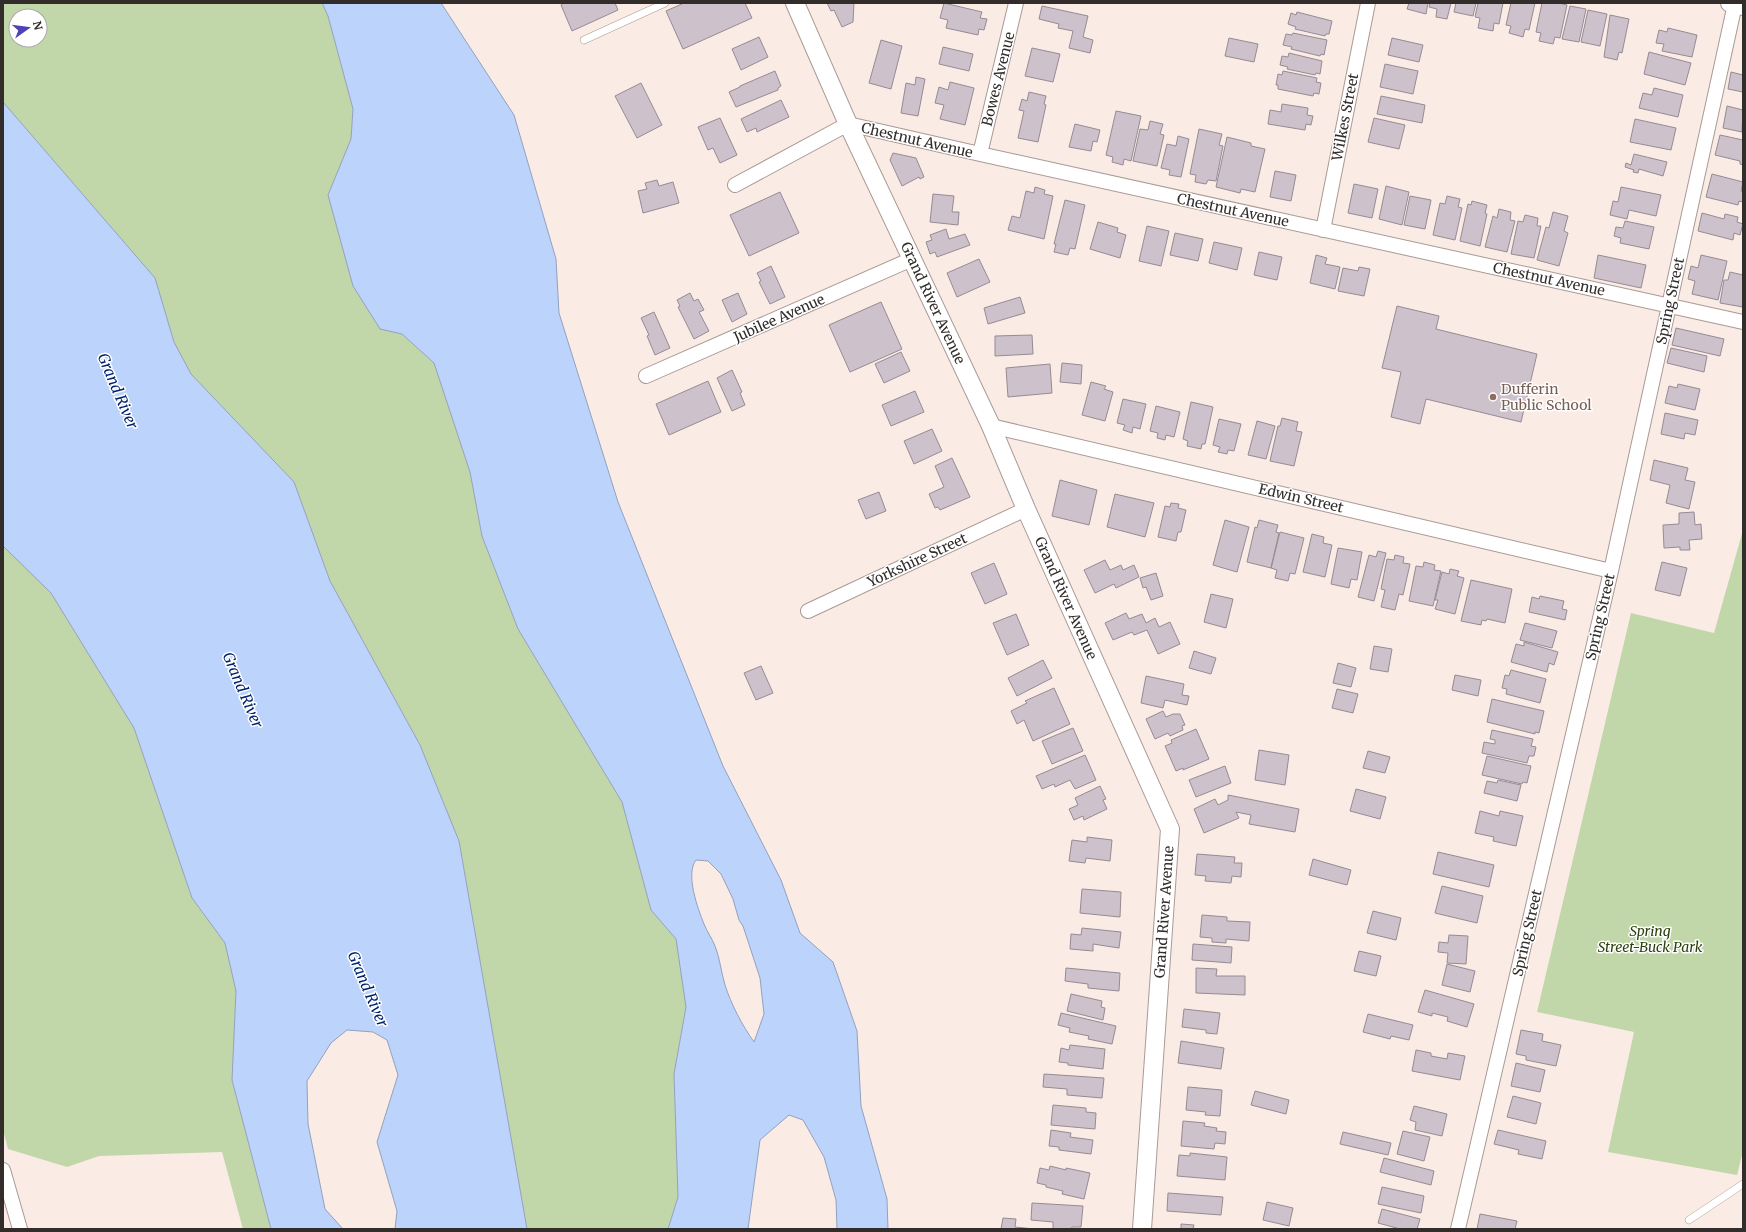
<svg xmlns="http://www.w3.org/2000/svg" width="1746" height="1232" viewBox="0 0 1746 1232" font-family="Merriweather,serif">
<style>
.green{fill:#c1d7aa;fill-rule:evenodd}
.water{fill:#bcd3fc;stroke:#93a1bd;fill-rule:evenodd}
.building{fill:#cdc1cb;stroke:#968a94}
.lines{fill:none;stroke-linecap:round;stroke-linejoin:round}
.service-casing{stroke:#a99a95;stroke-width:8}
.minor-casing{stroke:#a99a95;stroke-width:16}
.tertiary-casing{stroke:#a99a95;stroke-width:20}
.service{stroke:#fff;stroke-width:7}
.minor{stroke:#fff;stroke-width:14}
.tertiary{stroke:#fff;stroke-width:18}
.education-dot{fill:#8d6e63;stroke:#fff;stroke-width:1.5}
.labels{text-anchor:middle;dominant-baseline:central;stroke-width:3;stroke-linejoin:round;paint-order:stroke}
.street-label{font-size:14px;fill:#322c2a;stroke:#fff}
.education-label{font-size:14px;fill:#785e54;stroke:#fff;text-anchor:start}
.park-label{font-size:14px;font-style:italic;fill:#2a3f0b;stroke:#fff}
.water-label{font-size:15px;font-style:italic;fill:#00236c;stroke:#fff}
</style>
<rect width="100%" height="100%" fill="#fbebe5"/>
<!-- green -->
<path class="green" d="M3 3H322L328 16 353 109 351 139 328 195 380 328 402 334 434 363 470 472 482 536 518 629 622 802 651 910 676 939 686 1007 674 1074 678 1197 668 1229H527L459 841 420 745 330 581 294 482 191 374 174 342 155 278 3 102ZM16 16H40V40H16Z
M1743 530V1151L1737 1175 1608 1152 1634 1032 1537 1012 1631 613 1714 633Z
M3 531 51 593 134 728 192 898 225 943 236 991 232 1080 271 1229H243L222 1152 99 1156 67 1167 8 1149 3 1130Z"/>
<!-- water -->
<path class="water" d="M322 3H441L514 115 556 259 559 313 618 502 723 766 781 880 800 933 833 962 857 1031 861 1106 887 1199 888 1229H837L836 1200 824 1157 803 1120 789 1115 760 1140 748 1229H668L678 1197 674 1074 686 1007 676 939 651 910 622 802 518 629 482 536 470 472 434 363 402 334 380 329 353 286 328 195 351 139 353 109 328 16ZM696 860 708 861 721 874 733 899 739 920 743 926 760 978 764 1014 754 1042C742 1025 731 1004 725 985 721 972 720 958 715 946 712 938 707 932 704 924 698 909 685 874 696 860Z
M3 102 155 278 174 342 191 374 294 482 330 581 420 745 459 841 527 1229H395L397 1211 377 1142 398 1075 387 1040 373 1032 347 1030 331 1043 307 1081 308 1124 325 1209 343 1229H271L232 1080 236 991 225 943 192 898 134 728 51 593 3 546Z"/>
<!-- building -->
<path class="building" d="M564 3H615L618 10 572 31 561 5Z
M684 3H745L752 18 683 49 666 11Z
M827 3H854L853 22 842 27 834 10 831 11Z
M944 3 982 12 980 18 987 19 984 30 979 29 978 35 946 28 948 20 940 18Z
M1409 3H1428L1426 14 1407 9Z
M1430 3H1451L1447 19 1436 17 1437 9 1429 7Z
M1456 3H1476L1473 16 1454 12Z
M1478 3H1503L1499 24 1494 23 1493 31 1478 28 1480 18 1475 17Z
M1511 3H1535L1529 30 1525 29 1523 37 1509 33 1511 26 1506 25Z
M1542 3H1559L1567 5 1560 38 1555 37 1553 44 1539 41 1541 33 1536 32Z
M1042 6 1088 16 1083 37 1093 40 1090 53 1069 48 1073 31 1058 28 1059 24 1039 19Z
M1570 6 1586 9 1579 42 1562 39Z
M1588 10 1607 14 1600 46 1581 42Z
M1297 12 1332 21 1329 34H1326L1325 36 1295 29 1296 27 1288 24 1291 13 1296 15Z
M1610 15 1629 19 1622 53 1619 52 1617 60 1604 57Z
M1668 28 1697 35 1692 57 1662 51 1664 44 1656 43 1659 30 1667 32Z
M1293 33 1327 40 1324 55 1321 54 1320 56 1291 49 1292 47 1283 45 1286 34 1292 35Z
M759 37 768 57 741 70 732 49Z
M1229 38 1258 44 1254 62 1225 56Z
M1392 38 1423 45 1419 62 1388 55Z
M881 40 902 46 891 89 869 83Z
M943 47 973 54 969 71 939 64Z
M1032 48 1060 54 1053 82 1025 76Z
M1649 52 1691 63 1685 85 1644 74Z
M1289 53 1322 61 1320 74 1316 73 1315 75 1287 69 1288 67 1280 65 1282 56 1288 57Z
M1385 64 1418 71 1413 94 1380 87Z
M775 71 781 86 778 88V90L736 107 729 92 740 87V86Z
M1283 71 1317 78 1316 82 1321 83 1319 94 1314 93 1313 96 1278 89V85H1276L1278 74 1282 75Z
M1731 72 1743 75V92L1728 89Z
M916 77 925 79 918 116 901 113 906 83 915 85Z
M950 82 974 88 965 125 940 119 944 105 935 103 939 87 948 90Z
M641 83 662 125 637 138 615 96Z
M1654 88 1683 95 1678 117 1639 108 1643 93 1652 95Z
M1029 92 1046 96 1044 104 1046 105 1038 142 1018 138 1024 111 1019 110 1022 99 1027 101Z
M1381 96 1425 105 1422 123 1377 114Z
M781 100 789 117 757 132 756 128 747 132 741 119Z
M1282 104 1308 108 1307 115 1313 116 1311 125 1306 124 1305 130 1268 124 1270 110 1281 112Z
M1727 106 1743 110 1742 132 1723 128Z
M1116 111 1141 116 1131 161 1124 159 1123 165 1112 162 1113 157 1106 155Z
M720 118 737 155 720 163 713 148 708 150 698 127Z
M1374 118 1405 125 1399 149 1368 142Z
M1635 119 1676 128 1671 150 1630 142Z
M1150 121 1163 124 1160 134 1164 135 1157 166 1133 161 1140 129 1148 130Z
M1075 124 1100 130 1097 142 1093 141 1091 151 1069 147Z
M1199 129 1222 134 1219 145 1223 146 1216 181 1208 180 1206 184 1195 182 1196 175 1190 174Z
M1720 135 1743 140V165L1740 164V161L1715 155Z
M1178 136 1189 139 1181 177 1169 175 1170 170 1161 168 1167 144 1176 146Z
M1227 137 1251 143V146L1265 149 1255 192 1241 189 1240 193 1216 187Z
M893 153 916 158 924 177 920 179 919 177 902 186 890 160Z
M1634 154 1667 162 1663 176 1639 169 1638 173 1633 172 1634 170 1625 167 1626 163 1631 165Z
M1275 171 1296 175 1291 201 1270 197Z
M1712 174 1743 182 1741 191 1743 192V202L1739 201 1738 205 1706 197Z
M657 180 659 186 673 182 679 203 643 213 638 191 647 189 645 183Z
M1354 184 1378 189 1372 218 1348 213Z
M1386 186 1409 192 1402 225 1379 219Z
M1035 187 1045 190 1044 194 1053 196 1044 239 1008 230 1012 216 1020 218 1026 191 1034 193Z
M1621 187 1661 195 1656 216 1629 210 1627 219 1610 215 1613 201 1618 202Z
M780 192 799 233 749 256 730 215Z
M933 194 954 196 952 212H959L958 225 930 222Z
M1410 196 1431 200 1425 229 1404 225Z
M1447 196 1460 199 1458 207 1462 208 1455 240 1433 235 1440 203 1445 204Z
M1065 200 1085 205 1075 249 1070 248 1068 255 1054 252 1056 244H1054Z
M1472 201 1487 205 1485 213 1487 214 1480 246 1460 241 1468 204 1471 205Z
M1499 209 1511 212 1510 220 1515 221 1507 252 1485 247 1493 216 1497 218Z
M1553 212 1568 216 1564 231 1568 233 1559 266 1537 260 1546 227 1549 228Z
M1702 213 1724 219 1725 214 1738 217 1737 222 1743 224 1740 235 1734 233 1733 240 1698 231Z
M1525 215 1538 218 1537 226H1541L1534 258 1511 254 1518 221 1523 222Z
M1625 221 1654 227 1649 249 1620 243 1621 238 1614 236 1616 227 1623 228Z
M1098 222 1118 228 1117 232 1126 235 1120 258 1090 249Z
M1147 226 1169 231 1161 266 1139 261Z
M946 229 949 239 965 234 970 245 937 257 935 252 930 254 926 242 932 240 930 235Z
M1175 233 1203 239 1198 261 1170 255Z
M1214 242 1242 248 1237 270 1209 263Z
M1259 252 1282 257 1277 280 1254 275Z
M1316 255 1327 258 1325 264 1340 267 1335 289 1310 283Z
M1598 255 1646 265 1641 288 1594 278Z
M1701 255 1727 261 1718 300 1692 294 1695 281 1688 279 1691 266 1698 268Z
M979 259 990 282 957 297 947 273Z
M771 266 785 297 770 304 759 282 761 281 757 273Z
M1359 267 1370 269 1364 296 1338 291 1343 268 1358 271Z
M1730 272 1743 275V307L1720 303 1724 280H1728Z
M690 293 694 301 698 299 704 310 699 312 709 331 694 339 678 307 680 306 677 300Z
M738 293 747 314 732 322 722 300Z
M1020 297 1025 313 988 324 984 308Z
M881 302 902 349 850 372 829 325Z
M1397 306 1439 316 1436 329 1537 354 1521 422 1426 399 1420 424 1391 417 1401 372 1382 368Z
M654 312 670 348 655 355 647 336 649 335 641 318Z
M1676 328 1724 339 1720 356 1672 345Z
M1032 335 1033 354 995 356V336Z
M1671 348 1707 356 1704 372 1667 363Z
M901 352 910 371 884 383 875 364Z
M1062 363 1082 365 1081 384 1060 382Z
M1050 364 1052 393 1008 397 1006 368Z
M732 370 742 392 740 393 745 405 732 411 717 378Z
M708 381 721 412 669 435 656 404Z
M1091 382 1106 386 1104 389 1113 392 1105 421 1082 415Z
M1678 384 1700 389 1695 410 1665 403 1669 386 1677 388Z
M915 391 924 412 891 426 882 405Z
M1123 399 1146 404 1140 429 1133 427 1132 433 1123 430 1125 425 1117 423Z
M1191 402 1213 407 1205 444H1202L1201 449 1187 446 1188 441 1183 439Z
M1156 406 1180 412 1174 437 1166 435 1165 440 1157 438 1158 433 1150 431Z
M1665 413 1698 420 1695 435 1685 433 1684 439 1661 434Z
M1282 418 1298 422 1296 431 1302 432 1294 466 1270 461 1278 426H1280Z
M1219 419 1241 424 1234 451 1228 450 1227 454 1218 452 1220 447 1213 445Z
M1257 421 1275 426 1266 459 1248 455Z
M932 429 942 451 914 464 904 441Z
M952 458 970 497 940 510 938 507 935 508 929 494 944 487 935 466Z
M1654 460 1688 468 1685 480 1695 482 1689 509 1666 503 1670 485 1650 480Z
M1060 480 1097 490 1089 525 1052 516Z
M879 492 886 511 866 519 858 500Z
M1115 494 1154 503 1145 537 1107 527Z
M1171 503 1179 504 1178 508 1186 510 1181 532H1178L1176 541 1158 537 1165 506 1170 507Z
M1694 512 1695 525 1701 524 1702 539 1689 540 1690 550H1680V547L1664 548 1663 525 1679 524V513Z
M1225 520 1249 527 1237 572 1213 565Z
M1259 520 1278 525 1276 532 1279 533 1271 568 1247 562 1255 527 1257 528Z
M1280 532 1304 538 1295 574 1290 573 1288 581 1275 578 1277 570 1271 568Z
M1312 534 1324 537 1323 543 1332 545 1325 577 1303 572Z
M1338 548 1362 552 1357 580 1351 579 1349 588 1331 584Z
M1378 551 1386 553 1374 601 1358 597 1369 555 1376 557Z
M1395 555 1404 557 1403 563 1410 564 1403 595 1399 594 1395 610 1381 607 1385 590 1381 589 1387 559 1394 560Z
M1105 560 1110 570 1121 565 1123 570 1134 565 1139 577 1116 588 1114 584 1095 593 1084 570Z
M1424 562 1435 565 1434 570 1441 571 1433 606 1409 601 1416 566 1423 567Z
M1662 562 1687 568 1680 596 1655 590Z
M994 563 1007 594 985 604 971 573Z
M1450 569 1459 571 1457 576 1464 578 1455 614 1435 609 1438 600H1435L1442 572 1449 574Z
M1156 573 1163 596 1151 600 1146 587 1143 588 1140 578Z
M1471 580 1512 589 1505 623 1487 619 1486 621 1482 620 1481 625 1461 621Z
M1211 594 1233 599 1226 628 1204 622Z
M1540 596 1564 601 1562 609 1567 610 1565 620 1529 612 1532 597 1539 599Z
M1126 613 1129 619 1142 614 1146 623 1155 618 1159 627 1170 622 1180 644 1158 654 1147 630 1134 635 1132 632 1113 640 1105 623Z
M1016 614 1029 645 1007 655 993 623Z
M1525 623 1557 631 1552 648 1520 640Z
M1524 642 1558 652 1554 665 1549 663 1547 672 1511 662 1516 644 1524 646Z
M1374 646 1392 649 1388 672 1370 669Z
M1194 651 1216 658 1211 674 1189 668Z
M1043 660 1052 678 1017 696 1008 678Z
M1338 663 1356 668 1351 687 1333 683Z
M761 666 773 693 756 700 744 673Z
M1511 670 1546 679 1540 703 1506 694 1507 689 1502 688 1505 675 1509 676Z
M1455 675 1481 680 1478 696 1452 690Z
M1146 676 1184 684 1182 695 1189 696 1187 705 1165 700 1163 708 1141 703Z
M1054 688 1070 724 1033 741 1024 720 1017 724 1011 711 1027 703 1025 701Z
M1337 689 1358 694 1353 713 1332 708Z
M1492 699 1544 711 1539 733 1535 732V734L1487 722Z
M1163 711 1166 717 1173 714H1180L1185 725 1182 726 1183 730 1170 736 1168 733 1155 739 1146 719Z
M1073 728 1083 751 1052 764 1042 741Z
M1196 729 1209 759 1183 770V768L1176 771 1165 746 1172 743 1171 740Z
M1492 730 1533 739 1531 746 1536 747 1534 756H1529L1527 763 1482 753 1484 742 1495 744V740L1490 739Z
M1259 750 1289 755 1285 785 1255 780Z
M1368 751 1390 757 1385 773 1363 768Z
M1085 755 1096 780 1075 789 1070 780 1055 787 1054 784 1042 789 1036 776Z
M1487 756 1531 766 1527 783 1523 782 1522 784 1482 775Z
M1225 766 1231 783 1196 797 1189 780Z
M1498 780 1521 785 1517 801 1484 793 1487 781 1497 783Z
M1100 786 1106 799 1103 800 1107 809 1084 820 1083 816 1074 820 1069 809 1078 805 1075 798Z
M1356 789 1386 797 1380 819 1350 811Z
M1228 795 1299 809 1295 832 1249 824 1251 815 1236 812 1239 818 1204 833 1194 809 1215 799 1218 805 1228 800Z
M1480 811 1499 816 1500 811 1523 816 1516 846 1493 841 1494 837 1475 833Z
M1087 837 1112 840 1110 861 1086 858 1085 863 1069 861 1072 840 1087 842Z
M1438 852 1494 865 1489 887 1433 874Z
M1197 854 1235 857 1234 863H1242L1241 877 1232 876 1231 883 1205 881 1206 876 1195 875Z
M1313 859 1351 870 1347 885 1309 875Z
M1442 886 1483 896 1477 923 1435 913Z
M1082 889 1121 892 1120 917 1080 913Z
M1373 911 1401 918 1396 940 1367 933Z
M1202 915 1227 917V921L1250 922 1249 941 1226 939V943L1212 942V938L1200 937Z
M1082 928 1121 932 1119 948 1093 944V951L1070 949 1071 934 1081 935Z
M1449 935 1468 936 1466 964 1447 963 1448 953 1438 952 1439 942 1448 943Z
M1193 944 1232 947 1231 963 1192 960Z
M1359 951 1381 956 1376 976 1354 971Z
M1447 964 1475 971 1470 992 1442 985Z
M1066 968 1120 973 1119 991 1088 988V984L1065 981Z
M1196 968 1217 969 1216 976H1245V995L1196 993Z
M1425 990 1474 1004 1467 1027 1447 1021 1448 1017 1432 1013V1016L1418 1012Z
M1071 994 1102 1001 1101 1007 1105 1008 1103 1020 1067 1011Z
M1184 1009 1220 1013 1217 1034 1206 1033V1030L1182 1027Z
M1061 1013 1116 1026 1112 1044 1088 1039 1089 1036 1069 1032 1070 1028 1058 1025Z
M1368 1014 1413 1025 1409 1040 1391 1036 1390 1039 1363 1032Z
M1521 1030 1543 1034 1542 1041 1561 1045 1556 1066 1526 1060V1056L1516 1054Z
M1181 1041 1224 1048 1221 1069 1178 1063Z
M1070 1045 1105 1049 1103 1069 1068 1065V1063L1059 1062 1061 1048 1069 1050Z
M1416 1050 1431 1053V1056L1447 1059 1448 1053 1465 1056 1460 1080 1412 1071Z
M1516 1063 1545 1070 1540 1092 1511 1086Z
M1044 1074 1104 1078 1102 1098 1067 1095V1089L1043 1087Z
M1188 1087 1222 1090 1220 1116 1205 1115 1206 1112 1186 1110Z
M1255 1091 1289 1100 1286 1114 1251 1105Z
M1513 1096 1541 1103 1536 1124 1507 1117Z
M1053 1105 1086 1108V1112L1096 1113 1095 1129 1051 1125Z
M1414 1106 1447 1114 1442 1136 1415 1130 1416 1122 1410 1120Z
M1183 1121 1205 1123 1204 1126 1217 1128 1216 1131 1226 1132 1225 1144 1215 1143 1214 1149 1181 1146Z
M1051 1130 1071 1133 1070 1137 1093 1140 1091 1154 1059 1150V1147L1049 1146Z
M1498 1130 1546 1141 1542 1159 1518 1154 1519 1150 1494 1144Z
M1403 1131 1430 1137 1424 1161 1397 1154Z
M1343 1132 1391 1143 1388 1155 1340 1144Z
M1190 1153 1227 1157 1225 1180 1177 1176 1179 1155 1190 1156Z
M1384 1158 1434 1171 1431 1185 1380 1172Z
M1050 1166 1066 1170V1168L1090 1173 1084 1199 1062 1194 1063 1191 1046 1187V1185L1037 1183 1040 1168 1049 1170Z
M1382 1187 1424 1196 1421 1213 1378 1204Z
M1168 1193 1223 1197 1221 1215 1167 1211Z
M1267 1202 1293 1208 1289 1226 1263 1220Z
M1032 1203 1083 1206 1081 1227H1072L1071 1229H1053V1222L1031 1220Z
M1382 1209 1420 1219 1417 1229H1400L1378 1223Z
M1480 1214 1517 1221 1515 1229H1477Z
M1003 1218 1016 1219 1015 1227 1034 1229H1001Z
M1181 1224 1194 1225 1193 1229H1181Z"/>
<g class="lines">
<defs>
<path id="service" d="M584 40 665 3
M1689 1220 1743 1184"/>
<path id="minor" d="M980 154 1016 3
M735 185 848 124 980 154 1743 322
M1323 230 1368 3
M646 376 912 259
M991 426 1611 571
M808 611 1026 509
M3 1170 20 1229
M1458 1229 1611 571 1735 4"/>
<path id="tertiary" d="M795 3 848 124 991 426 1026 509 1170 829 1142 1229
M1730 3 1743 6"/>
</defs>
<!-- service casing -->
<use href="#service" class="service-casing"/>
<!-- minor casing -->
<use href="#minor" class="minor-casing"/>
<!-- tertiary casing -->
<use href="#tertiary" class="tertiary-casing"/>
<!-- service -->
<use href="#service" class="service"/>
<!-- minor -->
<use href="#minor" class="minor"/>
<!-- tertiary -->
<use href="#tertiary" class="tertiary"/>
</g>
<!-- markers -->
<circle class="education-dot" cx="1493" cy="397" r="4"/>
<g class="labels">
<!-- street labels -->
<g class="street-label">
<text transform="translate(998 79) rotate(-76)">Bowes Avenue</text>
<text transform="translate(1345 117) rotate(-79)">Wilkes Street</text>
<text transform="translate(917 140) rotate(13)">Chestnut Avenue</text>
<text transform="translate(1233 210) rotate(12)">Chestnut Avenue</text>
<text transform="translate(1549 279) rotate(12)">Chestnut Avenue</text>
<text transform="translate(1670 301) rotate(-78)">Spring Street</text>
<text transform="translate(933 303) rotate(65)">Grand River Avenue</text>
<text transform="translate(779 318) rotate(-24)">Jubilee Avenue</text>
<text transform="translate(1301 498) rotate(13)">Edwin Street</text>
<text transform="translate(917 560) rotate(-25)">Yorkshire Street</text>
<text transform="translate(1066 598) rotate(66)">Grand River Avenue</text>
<text transform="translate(1600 617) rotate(-77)">Spring Street</text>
<text transform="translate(1164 912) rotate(-86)">Grand River Avenue</text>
<text transform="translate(1527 933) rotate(-77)">Spring Street</text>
</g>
<!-- education labels -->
<g class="education-label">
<text x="1501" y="389">Dufferin<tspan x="1501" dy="16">Public School</tspan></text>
</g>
<!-- park labels -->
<g class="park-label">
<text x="1650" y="931">Spring<tspan x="1650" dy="16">Street-Buck Park</tspan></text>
</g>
<!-- water labels -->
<g class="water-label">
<text transform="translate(118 391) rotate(67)">Grand River</text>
<text transform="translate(243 690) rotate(67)">Grand River</text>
<text transform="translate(368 989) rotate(67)">Grand River</text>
</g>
</g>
<!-- border -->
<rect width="1746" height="1232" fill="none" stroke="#322c2a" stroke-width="8"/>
<!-- north arrow -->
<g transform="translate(28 28) rotate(76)"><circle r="19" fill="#ffffff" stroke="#adabaa"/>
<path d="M0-3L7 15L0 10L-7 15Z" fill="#4e42b9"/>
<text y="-6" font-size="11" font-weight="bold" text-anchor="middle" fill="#322c2a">N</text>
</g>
</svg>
